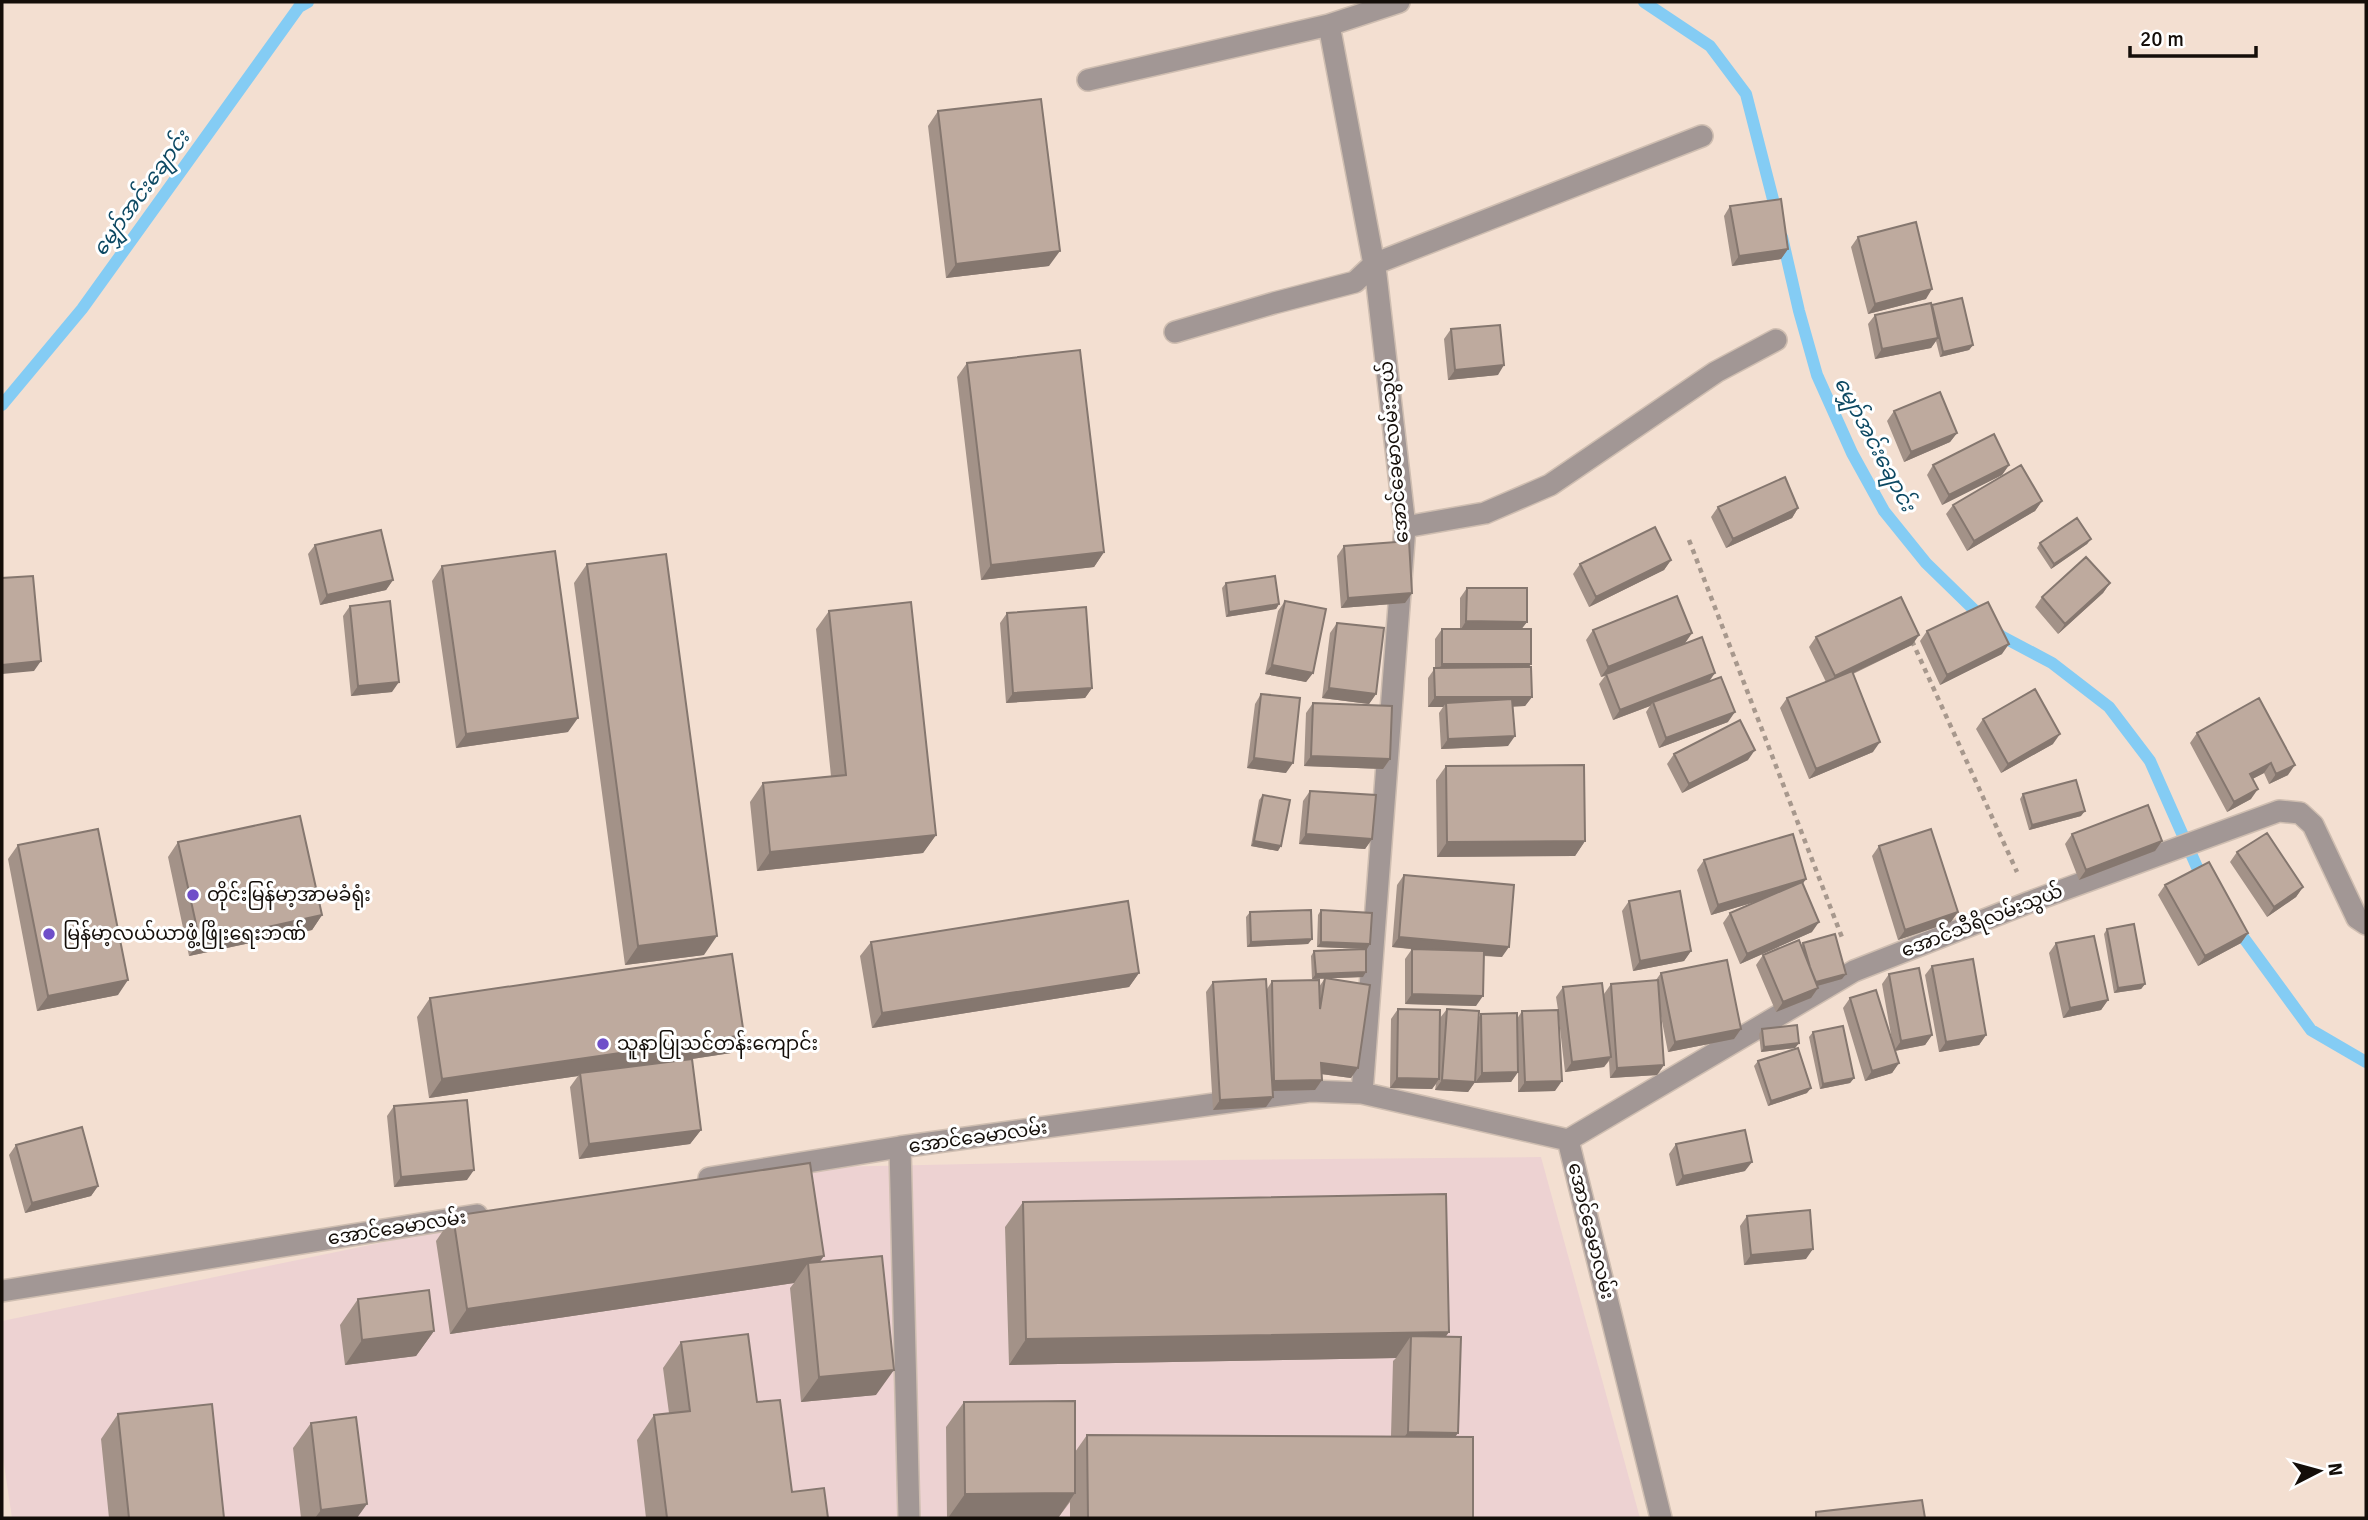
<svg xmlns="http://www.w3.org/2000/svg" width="2368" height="1520" viewBox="0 0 2368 1520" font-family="Signika,'Noto Sans Myanmar',sans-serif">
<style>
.medical{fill:#edd2d2}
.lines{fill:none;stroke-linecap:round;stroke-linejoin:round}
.stream{stroke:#84ccf4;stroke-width:12}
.minor-casing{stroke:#cfbeb1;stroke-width:24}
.path{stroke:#a7988d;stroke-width:4.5;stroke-dasharray:5 5;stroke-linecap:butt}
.minor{stroke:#a29795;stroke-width:21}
.wall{fill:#a39288}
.shaded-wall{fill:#85776f}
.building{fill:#beaa9e;stroke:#85776f;stroke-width:2}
.poi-dot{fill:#6f4fc9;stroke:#fff;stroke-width:2.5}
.labels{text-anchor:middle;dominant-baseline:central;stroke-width:6;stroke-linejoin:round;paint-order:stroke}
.street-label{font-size:19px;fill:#140e09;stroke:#fff}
.poi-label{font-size:19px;fill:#140e09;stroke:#fff;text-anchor:start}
.water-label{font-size:21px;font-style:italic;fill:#0c4862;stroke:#fff}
</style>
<rect width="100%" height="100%" fill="#f3dfd1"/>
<!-- medical -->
<path class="medical" d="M1541 1157 1640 1518H12L2 1451V1321L510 1216 828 1167 1111 1161Z"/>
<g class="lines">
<!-- stream -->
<path class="stream" d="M1644 2 1710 46 1746 94 1777 215
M1782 237 1799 311 1817 375 1852 453 1884 511 1926 563 2001 636 2052 663 2109 707 2150 761 2204 883
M2 405 82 309 299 7 308 2
M2235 926 2311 1030 2366 1062"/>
<defs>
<path id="minor" d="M1329 25 1376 275 1405 527 1362 1093
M1088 80 1329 25 1399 2
M1175 332 1274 303 1355 282 1374 264 1702 136
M1405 527 1485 513 1550 485 1716 372 1776 340
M1568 1140 1854 971 2030 902 2279 811 2300 813 2313 825 2357 918 2366 924
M900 1147 909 1518
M709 1178 900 1147 1310 1091 1362 1093 1568 1140 1661 1518
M2 1291 477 1215"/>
</defs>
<!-- minor casing -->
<use href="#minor" class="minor-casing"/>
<!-- path -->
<path class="path" d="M1689 540 1843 940
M1912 641 2017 872"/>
<!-- minor -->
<use href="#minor" class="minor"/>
</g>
<!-- wall -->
<path class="wall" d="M938 111 1049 266 946 278 928 126Z
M1730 206 1788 249 1781 259 1732 266 1724 216Z
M1858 237 1926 299 1868 314 1851 247Z
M1932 306 1973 345 1969 350 1940 357 1936 341 1931 348 1875 359 1868 324 1875 315Z
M1451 329 1498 375 1448 380 1444 339Z
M967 363 1104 552 1094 567 981 580 957 377Z
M1894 411 1957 433 1950 442 1904 462 1887 421Z
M1933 465H2009L2002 475 1942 505 1927 475Z
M2042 501 2035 511 1967 551 1946 514 1953 505Z
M1718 507 1798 508 1792 518 1726 548 1711 517Z
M2091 539 2087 544 2051 569 2037 548 2040 543Z
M315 545 393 580 386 590 320 605 308 554Z
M1344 546 1412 593 1405 603 1341 608 1337 556Z
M1671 560 1664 570 1589 607 1573 574 1580 564Z
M587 564 704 955 625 965 574 583Z
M442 566 568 732 456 748 432 581Z
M1226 583 1279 604 1276 609 1226 617 1222 588Z
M2110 583 2103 593 2058 634 2035 607 2042 597Z
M1467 588 1527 622 1521 629 1529 667 1532 697 1525 706 1513 707 1508 746 1441 749 1439 713 1443 707H1428V678L1435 668V639L1442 629H1460V598Z
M1285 601 1313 673 1306 682 1265 674 1278 611Z
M350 606 392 692 351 696 343 616Z
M829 611 936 835 923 853 757 871 750 802 763 783 831 776 816 629Z
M1007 613 1092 688 1085 698 1006 703 1000 623Z
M1337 623 1376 694 1369 704 1322 698 1330 633Z
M1593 630 1692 633 1685 643 1640 661 1710 681 1728 722 1659 748 1646 712 1650 706 1613 720 1599 684 1605 676 1601 677 1586 640Z
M1927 631 2002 654 1940 685 1920 641Z
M1919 635 1912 645 1853 674 1873 752 1809 779 1780 708 1787 698 1826 682 1809 647 1816 637Z
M1261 694 1286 773 1247 768 1255 704Z
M2259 698 2288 775 2269 784 2264 773 2252 779 2251 799 2227 812 2190 743 2197 733Z
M1313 703 1390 759 1383 769 1304 766 1306 713Z
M1983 719 2053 744 2001 773 1976 729Z
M1674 754 1748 760 1682 793 1667 764Z
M1446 766 1585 841 1575 856 1437 857 1436 780Z
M1310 791 1372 839 1365 849 1299 844 1303 801Z
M2023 794 2081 816 2029 830 2020 799Z
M1263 795 1278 851 1251 846 1259 800Z
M2072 834 2162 841 2155 851 2079 880 2065 844Z
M178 842 322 915 312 930 189 956 168 857Z
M18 845 118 995 37 1011 8 859Z
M1879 846 1951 922 1898 940 1872 856Z
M2237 852 2303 887 2296 897 2267 917 2230 862Z
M1704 860 1806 879 1802 884 1812 932 1740 964 1723 923 1730 913 1758 901 1711 915 1697 870Z
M1404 875 1502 957 1484 956 1476 1006 1405 1004V959L1412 949 1418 950 1392 947 1397 885Z
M2165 885 2248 933 2241 943 2198 966 2158 895Z
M1629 901 1691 951 1684 961 1633 971 1622 911Z
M1321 910 1367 949 1317 947 1318 915Z
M1250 912 1312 939 1308 944 1247 947 1246 917Z
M2107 929 2145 984 2141 989 2114 993 2104 934Z
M871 942 1139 973 1129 987 872 1028 860 956Z
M1803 943 1842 979 1817 986 1818 988 1811 998 1776 1012 1756 965 1763 955 1801 946Z
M2056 943 2108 1000 2101 1010 2063 1018 2049 953Z
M1314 951 1363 977 1312 979 1311 956Z
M1932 966 1986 1035 1979 1045 1939 1052 1925 975Z
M1661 973 1741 1029 1734 1039 1668 1052 1660 1011 1664 1065 1657 1075 1610 1078 1609 1061 1604 1067 1565 1072 1559 1020 1555 1091 1518 1092V1072L1511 1082H1475L1468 1092 1435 1090 1436 1084 1432 1089 1390 1088 1391 1019 1398 1009 1440 1018 1447 1009 1479 1017 1481 1014 1517 1019 1522 1011 1558 1010 1556 997 1563 987 1604 994 1611 984 1656 980Z
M1889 974 1932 1035 1925 1045 1895 1051 1899 1063 1892 1073 1865 1081 1843 1008 1850 998 1893 1046 1882 984Z
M1325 978 1351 1078 1321 1074 1322 1080 1315 1090 1273 1091 1266 1107 1213 1110 1206 992 1213 982 1267 989 1272 981 1319 987Z
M430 998 744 1035 731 1053 692 1059 701 1130 690 1144 579 1159 570 1087 578 1076 429 1098 417 1017Z
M1762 1029 1799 1043 1795 1048 1761 1052 1759 1034Z
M1813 1032 1854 1078 1850 1083 1820 1089 1809 1037Z
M1758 1061 1807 1093 1768 1106 1754 1066Z
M394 1106 467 1180 394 1187 387 1116Z
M1676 1144 1745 1171 1676 1186 1669 1154Z
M16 1145 98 1186 91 1196 25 1213 9 1155Z
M1023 1202 1449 1332 1445 1337 1456 1437 1473 1518H1070V1502L1058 1518H947L946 1427 964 1402 1075 1452 1087 1435 1391 1436 1393 1361 1396 1358 1009 1365 1005 1227Z
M453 1216 820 1262 876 1395 801 1402 790 1288 794 1283 450 1334 436 1241Z
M1747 1216 1806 1259 1744 1265 1740 1226Z
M358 1299 434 1331 416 1356 345 1365 340 1325Z
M681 1342 757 1402 792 1492 828 1518H646L637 1440 654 1415 669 1413 663 1368Z
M118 1414 224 1518H109L101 1439Z
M311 1423 357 1518H301L293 1448Z"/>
<!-- shaded-wall -->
<path class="shaded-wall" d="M1788 249 1781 259 1732 266 1739 256Z
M1060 251 1049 266 946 278 956 264Z
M1932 289 1926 299 1868 314 1875 304Z
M1938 338 1931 348 1875 359 1882 349Z
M1973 345 1969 350 1940 357 1943 352Z
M1504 365 1498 375 1448 380 1455 370Z
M1957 433 1950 442 1904 462 1911 452Z
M2009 465 2002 475 1942 505 1949 495Z
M2042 501 2035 511 1967 551 1974 541Z
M1798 508 1792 518 1726 548 1733 539Z
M2091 539 2087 544 2051 569 2054 564Z
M1104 552 1094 567 981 580 991 565Z
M1671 560 1664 570 1589 607 1596 597Z
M393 580 386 590 320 605 327 595Z
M2110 583 2103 593 2058 634 2065 624Z
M1412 593 1405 603 1341 608 1348 598Z
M1279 604 1276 609 1226 617 1229 612Z
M1466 621 1527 622 1520 631H1460Z
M1692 633 1685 643 1601 677 1608 667Z
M1919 635 1912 645 1828 685 1835 676Z
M2009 644 2002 654 1940 685 1947 675Z
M41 661 34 671 2 674V665Z
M1442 664H1531L1524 674H1436Z
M1272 665 1313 673 1306 682 1265 674Z
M1715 673 1708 683 1653 702 1650 706 1613 720 1620 710Z
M399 682 392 692 351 696 358 686Z
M1092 688 1085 698 1006 703 1013 693Z
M1329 688 1376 694 1369 704 1322 698Z
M1435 697H1532L1525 706 1446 707V703L1443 707H1428Z
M1735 712 1728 722 1659 748 1666 738Z
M578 718 568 732 456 748 466 734Z
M2060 734 2053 744 2001 773 2008 764Z
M1515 736 1508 746 1441 749 1448 739Z
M1880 742 1873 752 1809 779 1816 769Z
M1755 750 1748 760 1682 793 1689 784Z
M1311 756 1390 759 1383 769 1304 766Z
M1254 758 1293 763 1286 773 1247 768Z
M2271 763 2264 773 2243 784 2250 774Z
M2295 765 2288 775 2269 784 2276 774Z
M2258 789 2251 799 2227 812 2234 802Z
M2085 811 2081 816 2029 830 2032 825Z
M1306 834 1372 839 1365 849 1299 844Z
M936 835 923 853 757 871 770 852Z
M1254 841 1281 846 1278 851 1251 846Z
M1585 841 1575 856 1437 857 1447 842Z
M2162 841 2155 851 2079 880 2086 870Z
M1806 879 1799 889 1711 915 1718 905Z
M2303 887 2296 897 2267 917 2274 907Z
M1958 912 1951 922 1898 940 1905 930Z
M322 915 312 930 189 956 200 942Z
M1819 922 1812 932 1740 964 1747 954Z
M2248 933 2241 943 2198 966 2205 956Z
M717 936 704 955 625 965 638 946Z
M1399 937 1509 947 1502 957 1392 947Z
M1312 939 1308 944 1247 947 1251 942Z
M1321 942 1370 944 1367 949 1317 947Z
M1691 951 1684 961 1633 971 1640 961Z
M1366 972 1363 977 1312 979 1316 974Z
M1139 973 1129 987 872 1028 882 1013Z
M1846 974 1842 979 1810 988 1814 983Z
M128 980 118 995 37 1011 48 996Z
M2145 984 2141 989 2114 993 2118 988Z
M1818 988 1811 998 1776 1012 1783 1002Z
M1412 994 1483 996 1476 1006 1405 1004Z
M2108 1000 2101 1010 2063 1018 2070 1008Z
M1741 1029 1734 1039 1668 1052 1675 1042Z
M744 1035 731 1053 581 1076 580 1073 578 1076 429 1098 442 1079Z
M1932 1035 1925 1045 1894 1051 1901 1041Z
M1986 1035 1979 1045 1939 1052 1946 1042Z
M1799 1043 1795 1048 1761 1052 1764 1047Z
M1611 1057 1604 1067 1565 1072 1572 1062Z
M1321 1063 1358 1068 1351 1078 1314 1073Z
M1899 1063 1892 1073 1865 1081 1872 1071Z
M1664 1065 1657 1075 1610 1078 1617 1068Z
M1518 1072 1511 1082 1475 1083 1482 1073Z
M1397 1078 1439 1079 1432 1089 1390 1088Z
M1854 1078 1850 1083 1820 1089 1823 1084Z
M1322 1080 1315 1090 1267 1091 1274 1081Z
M1442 1080 1475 1082 1468 1092 1435 1090Z
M1562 1081 1555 1091 1518 1092 1525 1082Z
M1811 1088 1807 1093 1768 1106 1771 1101Z
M1273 1097 1266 1107 1213 1110 1220 1100Z
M701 1130 690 1144 579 1159 589 1144Z
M1752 1162 1745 1171 1676 1186 1683 1176Z
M474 1170 467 1180 394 1187 401 1177Z
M98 1186 91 1196 25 1213 32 1203Z
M1813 1249 1806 1259 1744 1265 1751 1255Z
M824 1256 809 1277 808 1263 794 1283 450 1334 467 1309Z
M434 1331 416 1356 345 1365 362 1340Z
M1449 1332 1431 1357 1411 1336 1396 1358 1009 1365 1026 1339Z
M894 1370 876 1395 801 1402 819 1377Z
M1408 1432 1458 1433 1440 1459 1390 1457Z
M1075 1493 1058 1518H948L965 1494Z
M367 1504 357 1518H315L321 1510Z"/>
<!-- building -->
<path class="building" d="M1041 99 1060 251 956 264 938 111Z
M1781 199 1788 249 1739 256 1730 206Z
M1916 222 1932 289 1875 304 1858 237Z
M1962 298 1973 345 1943 352 1932 305Z
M1931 303 1938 338 1882 349 1875 315Z
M1500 325 1504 365 1455 370 1451 329Z
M1080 350 1104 552 991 565 967 363Z
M1940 392 1957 433 1911 452 1894 411Z
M1994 434 2009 465 1949 495 1933 465Z
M2021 465 2042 501 1974 541 1953 505Z
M1785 477 1798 508 1733 539 1718 507Z
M2077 518 2091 539 2054 564 2040 543Z
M1655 527 1671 560 1596 597 1580 564Z
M381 530 393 580 327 595 315 545Z
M1409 541 1412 593 1348 598 1344 546Z
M555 551 578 718 466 734 442 566Z
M666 554 717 936 638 946 587 564Z
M2086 557 2110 583 2065 624 2042 597Z
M33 576 41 661 2 665V578Z
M1275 576 1279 604 1229 612 1226 583Z
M1467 588H1527V622L1466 621Z
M1677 596 1692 633 1608 667 1593 630Z
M1901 597 1919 635 1835 676 1816 637Z
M390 601 399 682 358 686 350 606Z
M1285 601 1326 609 1313 673 1272 665Z
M911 602 936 835 770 852 763 783 846 775 829 611Z
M1988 602 2009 644 1947 675 1927 631Z
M1086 607 1092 688 1013 693 1007 613Z
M1337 623 1384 628 1376 694 1329 688Z
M1442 629H1531V664H1442Z
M1702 637 1715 673 1620 710 1606 674Z
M1531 667 1532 697H1435L1434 668Z
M1852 671 1880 742 1816 769 1787 698Z
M1721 677 1735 712 1666 738 1653 702Z
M2035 689 2060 734 2008 764 1983 719Z
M1261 694 1300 698 1293 763 1254 758Z
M2259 698 2295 765 2276 774 2271 763 2250 774 2258 789 2234 802 2197 733Z
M1512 699 1515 736 1448 739 1446 703Z
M1313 703 1392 706 1390 759 1311 756Z
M1740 720 1755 750 1689 784 1674 754Z
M1584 765 1585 841 1447 842 1446 766Z
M2076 780 2085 811 2032 825 2023 794Z
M1310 791 1376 795 1372 839 1306 834Z
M1263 795 1290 800 1281 846 1254 841Z
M2148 805 2162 841 2086 870 2072 834Z
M300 816 322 915 200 942 178 842Z
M98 829 128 980 48 996 18 845Z
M1931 829 1958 912 1905 930 1879 846Z
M2267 833 2303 887 2274 907 2237 852Z
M1793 834 1806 879 1718 905 1704 860Z
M2209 862 2248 933 2205 956 2165 885Z
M1404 875 1514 885 1509 947 1399 937Z
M1802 882 1819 922 1747 954 1730 913Z
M1680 891 1691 951 1640 961 1629 901Z
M1128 901 1139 973 882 1013 871 942Z
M1311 910 1312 939 1251 942 1250 912Z
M1321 910 1372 913 1370 944 1321 942Z
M2134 924 2145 984 2118 988 2107 929Z
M1835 934 1846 974 1816 982 1810 967 1803 943Z
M2094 936 2108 1000 2070 1008 2056 943Z
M1799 940 1818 988 1783 1002 1763 955Z
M1366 949V972L1316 974 1314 951Z
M1412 949 1484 951 1483 996 1412 994Z
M732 954 744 1035 442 1079 430 998Z
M1973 959 1986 1035 1946 1042 1932 966Z
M1727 960 1741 1029 1675 1042 1661 973Z
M1919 968 1932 1035 1901 1041 1889 974Z
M1325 978 1370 985 1358 1068 1321 1063 1322 1080 1274 1081 1272 981 1319 980 1320 1009Z
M1266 979 1273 1097 1220 1100 1213 982Z
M1658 980 1664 1065 1617 1068 1611 984Z
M1602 983 1611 1057 1572 1062 1563 987Z
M1876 990 1899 1063 1872 1071 1850 998Z
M1398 1009 1440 1010 1439 1079 1397 1078Z
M1447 1009 1479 1011 1475 1082 1442 1080Z
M1558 1010 1562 1081 1525 1082 1522 1011Z
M1517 1013 1518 1072 1482 1073 1481 1014Z
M1797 1025 1799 1043 1764 1047 1762 1029Z
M1843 1026 1854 1078 1823 1084 1813 1032Z
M1798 1048 1811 1088 1771 1101 1758 1061Z
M692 1059 701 1130 589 1144 580 1073Z
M467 1100 474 1170 401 1177 394 1106Z
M82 1127 98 1186 32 1203 16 1145Z
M1745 1130 1752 1162 1683 1176 1676 1144Z
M810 1163 824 1256 467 1309 453 1216Z
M1446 1194 1449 1332 1026 1339 1023 1202Z
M1810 1210 1813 1249 1751 1255 1747 1216Z
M882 1256 894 1370 819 1377 808 1263Z
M429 1290 434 1331 362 1340 358 1299Z
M748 1334 757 1402 780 1400 792 1492 824 1488 828 1518H667L654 1415 690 1411 681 1342Z
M1411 1336 1461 1337 1458 1433 1408 1432Z
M1075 1401V1493L965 1494 964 1402Z
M212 1404 224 1518H129L118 1414Z
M356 1417 367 1504 321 1510 311 1423Z
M1087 1435 1473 1437V1518H1088Z
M1922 1500 1925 1518H1816V1512Z"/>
<!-- markers -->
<g class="poi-dot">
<circle cx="193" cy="895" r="7"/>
<circle cx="49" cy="934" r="7"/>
<circle cx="603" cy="1044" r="7"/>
</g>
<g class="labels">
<!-- street labels -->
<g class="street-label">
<text transform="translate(1394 452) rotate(-95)">အောင်ခေမာလမ်းသွယ်</text>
<text transform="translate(1982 921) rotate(-21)">အောင်သီရိလမ်းသွယ်</text>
<text transform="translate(978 1137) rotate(-8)">အောင်ခေမာလမ်း</text>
<text transform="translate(397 1228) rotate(-9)">အောင်ခေမာလမ်း</text>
<text transform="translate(1591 1231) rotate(76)">အောင်ခေမာလမ်း</text>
</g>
<!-- poi labels -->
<g class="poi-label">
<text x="207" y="895">တိုင်းမြန်မာ့အာမခံရုံး</text>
<text x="63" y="934">မြန်မာ့လယ်ယာဖွံ့ဖြိုးရေးဘဏ်</text>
<text x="617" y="1044">သူနာပြုသင်တန်းကျောင်း</text>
</g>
<!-- water labels -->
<g class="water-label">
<text transform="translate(141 193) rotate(-54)">မျှော်အင်းချောင်း</text>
<text transform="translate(1875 444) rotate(62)">မျှော်အင်းချောင်း</text>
</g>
</g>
<!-- border -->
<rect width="2368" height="1520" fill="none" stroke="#140e09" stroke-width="7"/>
<!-- north arrow -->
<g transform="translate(2319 1471) rotate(84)" stroke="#ffffff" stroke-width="5" paint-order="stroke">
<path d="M0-5L12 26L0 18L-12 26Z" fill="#140e09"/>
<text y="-10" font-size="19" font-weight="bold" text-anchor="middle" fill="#140e09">N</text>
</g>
<!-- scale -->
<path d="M2130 46v10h126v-10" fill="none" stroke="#140e09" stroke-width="3.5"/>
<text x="2140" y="46" font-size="21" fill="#140e09" stroke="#ffffff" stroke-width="5" paint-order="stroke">20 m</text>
</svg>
